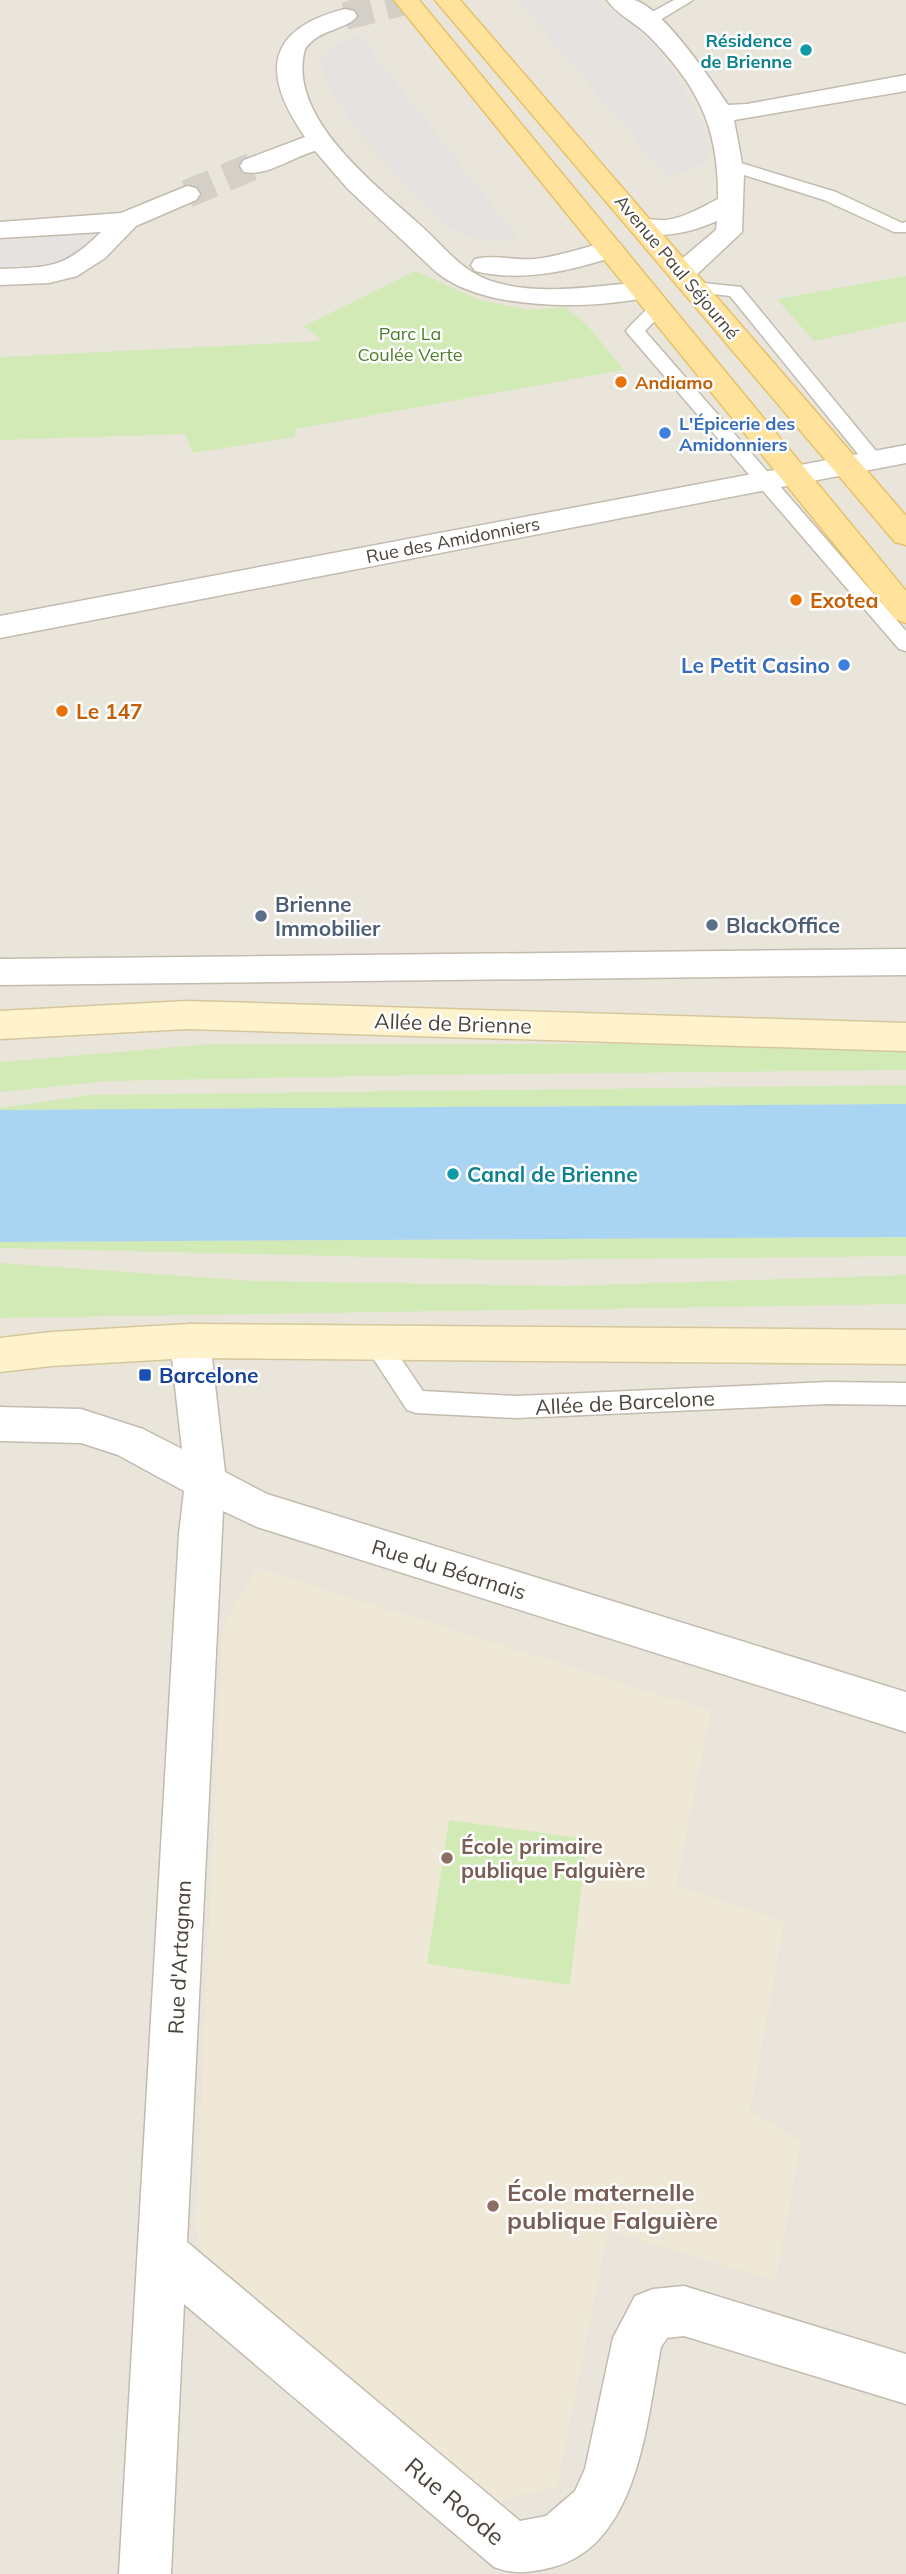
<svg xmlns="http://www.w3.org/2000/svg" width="906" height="2574" viewBox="0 0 906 2574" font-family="Mulish,sans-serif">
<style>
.residential{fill:#eae5da}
.education{fill:#efe8d6}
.green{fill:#d2eab5}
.parking{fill:#e5e3e0}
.water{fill:#a9d4f2}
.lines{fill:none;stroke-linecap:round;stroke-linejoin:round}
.street-tunnel{stroke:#d4d0c8;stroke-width:28;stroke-dasharray:28 14;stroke-linecap:butt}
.lane-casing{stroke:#c2bbae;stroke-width:3}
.street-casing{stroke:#c2bbae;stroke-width:3}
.secondary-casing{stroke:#d6c79b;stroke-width:3}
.primary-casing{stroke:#e6c16a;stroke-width:3}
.lane{fill:#fff;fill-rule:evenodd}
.street{fill:#fff;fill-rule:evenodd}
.secondary{fill:#fff3cd;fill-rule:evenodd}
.primary{fill:#ffe39c;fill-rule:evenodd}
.culture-dot{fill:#0f9aa8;stroke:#fff;stroke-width:2.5}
.food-dot{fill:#e8710a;stroke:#fff;stroke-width:2.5}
.shop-dot{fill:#3f7fe0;stroke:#fff;stroke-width:2.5}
.service-dot{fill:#5c6f8a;stroke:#fff;stroke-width:2.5}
.transit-dot{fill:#1a4fb4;stroke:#fff;stroke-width:2.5}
.education-dot{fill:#8d6e63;stroke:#fff;stroke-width:2.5}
.labels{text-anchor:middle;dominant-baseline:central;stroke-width:5;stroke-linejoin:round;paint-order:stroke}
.far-culture-label{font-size:18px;font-weight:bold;fill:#0d838f;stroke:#fff;text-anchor:end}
.far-street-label{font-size:18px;fill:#4b4439;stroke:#fff}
.far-park-label{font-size:18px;fill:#4a7f2a;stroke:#fff}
.far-food-label{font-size:18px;font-weight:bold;fill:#c56008;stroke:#fff;text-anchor:start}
.far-shop-label{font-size:18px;font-weight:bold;fill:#366cbe;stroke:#fff;text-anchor:start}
.food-label{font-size:21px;font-weight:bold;fill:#c56008;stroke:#fff;text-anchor:start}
.shop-label{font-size:21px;font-weight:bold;fill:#366cbe;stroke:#fff;text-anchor:end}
.service-label{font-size:21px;font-weight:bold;fill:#4e5e75;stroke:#fff;text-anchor:start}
.street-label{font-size:21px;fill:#4b4439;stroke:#fff}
.culture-label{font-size:21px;font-weight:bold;fill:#0d838f;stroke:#fff;text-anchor:start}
.transit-label{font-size:21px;font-weight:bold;fill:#164399;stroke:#fff;text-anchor:start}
.education-label{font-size:21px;font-weight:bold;fill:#785e54;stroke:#fff;text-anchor:start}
.near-education-label{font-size:24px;font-weight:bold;fill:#785e54;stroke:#fff;text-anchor:start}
.near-street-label{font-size:24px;fill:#4b4439;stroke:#fff}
</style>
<rect width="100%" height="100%" fill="#f6f3ec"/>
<!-- residential -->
<path class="residential" d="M0 0H906V2574H0Z"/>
<!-- education -->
<path class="education" d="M256 1568 711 1711 676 1886 784 1922 750 2111 801 2141 776 2281 608 2230 557 2486 490 2503 200 2256 196 2223 198 2175 223 1627Z"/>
<!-- green -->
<path class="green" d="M415 271 480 300 528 310 565 307 587 325 624 370 296 429 294 437 193 453 185 434 0 440V357L322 341 304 326Z
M906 276V321L814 341 777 299Z
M211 1044H906V1070L423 1075 108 1081 0 1092V1062Z
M906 1085V1104L0 1110V1108L90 1095Z
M906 1237V1256L499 1260 0 1248V1242Z
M0 1263 254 1281 568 1286 906 1275V1304L0 1318Z
M449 1820 587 1839 570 1985 427 1964Z"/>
<!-- parking -->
<path class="parking" d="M517 0H596L625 18 655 47 677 77 703 124 708 147 706 163 668 177Z
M359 35 518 238 497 241 470 237 447 227 353 127 324 77 321 56 344 40Z
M127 220 89 259 0 277V230Z"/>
<!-- water -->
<path class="water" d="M906 1104V1237L0 1242V1110Z"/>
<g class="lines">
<!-- street-tunnel -->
<path class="street-tunnel" d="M345 16 410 0
M187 194 253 166"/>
<defs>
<path id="lane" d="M674 0H693L655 23H643L641 20 643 17Z
M731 160 836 192 902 223 906 222V232H894L824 200 725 169 723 165Z
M694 282 741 287 881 457 883 461 881 465H867L730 296 688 291 685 287 688 283Z
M658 303 667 308 645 331 906 631V651L899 649 629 335 626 331 629 327 652 304Z
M376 1331 385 1335 423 1391 517 1396 828 1382 906 1383V1405L828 1404 517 1418 416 1413 407 1410 367 1349 364 1342 367 1335Z"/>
<path id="street" d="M607 0C615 0 626 0 634 0 661 6 712 81 728 105L747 104 906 75V91L734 120 744 174 742 232 692 279 682 281 672 279 668 273 672 267 716 230 717 221C689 233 662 239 632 232L629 226 632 220C644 217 654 221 666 220 684 218 702 207 718 199 719 127 698 86 648 35 636 23 616 14 607 0Z
M345 9 354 11 357 16C348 30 319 28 305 49 286 117 375 184 419 224 444 246 461 272 494 282 541 296 596 286 643 282L653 284 657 290 653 296C594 310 483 312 435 271L348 189 315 151C293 157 266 177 244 172L240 166 244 160 305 137C261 74 265 29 345 9Z
M187 186 196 188 200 194 196 200 136 226 105 258 77 276 49 283 0 285V269C50 267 64 269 101 232L0 238V222L121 213Z
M610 241 620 243 624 249 620 255C573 270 524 283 475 271L471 265 475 259C494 254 516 261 535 259 561 256 585 247 610 241Z
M906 445V463L0 638V616Z
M906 949V975L0 985V959Z
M190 1324 204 1329 210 1341 225 1472 267 1494 906 1692V1732L257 1527 223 1511 187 2242 520 2521 546 2516 575 2491 585 2469 613 2338 635 2296 653 2289 684 2286 906 2354V2404L684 2336 667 2338 661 2347C646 2423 639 2551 545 2569 525 2573 513 2574 494 2567L184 2304 171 2574H119L179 1534 184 1491 118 1455 81 1443 0 1441V1407L81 1409 143 1429 182 1449 170 1341 176 1329Z"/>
<path id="secondary" d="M187 1001 906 1023V1051L187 1029 0 1039V1011Z
M190 1324 906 1330V1364L190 1358 51 1366 0 1372V1338L51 1332Z"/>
<path id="primary" d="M394 0H419L906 591V623L895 619Z
M435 0H460L906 516V545L895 542Z"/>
</defs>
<!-- lane casing -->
<use href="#lane" class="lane-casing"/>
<!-- street casing -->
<use href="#street" class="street-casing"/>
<!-- secondary casing -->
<use href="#secondary" class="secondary-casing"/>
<!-- primary casing -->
<use href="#primary" class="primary-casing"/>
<!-- lane -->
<use href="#lane" class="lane"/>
<!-- street -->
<use href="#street" class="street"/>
<!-- secondary -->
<use href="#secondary" class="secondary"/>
<!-- primary -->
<use href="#primary" class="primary"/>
</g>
<!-- markers -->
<g class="culture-dot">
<circle cx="806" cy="50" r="7"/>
<circle cx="453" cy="1174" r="7"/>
</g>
<g class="food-dot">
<circle cx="621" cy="382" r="7"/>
<circle cx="796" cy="600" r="7"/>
<circle cx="62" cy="711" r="7"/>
</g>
<g class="shop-dot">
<circle cx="665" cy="433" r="7"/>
<circle cx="844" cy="665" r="7"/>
</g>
<g class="service-dot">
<circle cx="261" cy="916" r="7"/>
<circle cx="712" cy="925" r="7"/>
</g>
<rect class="transit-dot" x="138" y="1368" width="14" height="14" rx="3.5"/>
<g class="education-dot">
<circle cx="447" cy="1858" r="7"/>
<circle cx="493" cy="2206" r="7"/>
</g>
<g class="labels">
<!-- far-culture labels -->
<g class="far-culture-label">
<text x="792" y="40">Résidence<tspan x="792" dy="21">de Brienne</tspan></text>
</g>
<!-- far-street labels -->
<g class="far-street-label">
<text transform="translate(677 267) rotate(50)">Avenue Paul Séjourné</text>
<text transform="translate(453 540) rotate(-11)">Rue des Amidonniers</text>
</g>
<!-- far-park labels -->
<g class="far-park-label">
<text x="410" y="333">Parc La<tspan x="410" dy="21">Coulée Verte</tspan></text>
</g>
<!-- far-food labels -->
<g class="far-food-label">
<text x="635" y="382">Andiamo</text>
</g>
<!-- far-shop labels -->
<g class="far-shop-label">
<text x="679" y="423">L'Épicerie des<tspan x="679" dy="21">Amidonniers</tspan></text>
</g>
<!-- food labels -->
<g class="food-label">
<text x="810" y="600">Exotea</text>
<text x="76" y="711">Le 147</text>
</g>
<!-- shop labels -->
<g class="shop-label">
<text x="830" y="665">Le Petit Casino</text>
</g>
<!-- service labels -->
<g class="service-label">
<text x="275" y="904">Brienne<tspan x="275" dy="24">Immobilier</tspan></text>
<text x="726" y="925">BlackOffice</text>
</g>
<!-- street labels -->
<g class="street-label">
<text transform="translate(453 1023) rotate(2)">Allée de Brienne</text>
<text transform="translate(625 1402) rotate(-3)">Allée de Barcelone</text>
<text transform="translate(449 1569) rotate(17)">Rue du Béarnais</text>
<text transform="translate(179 1957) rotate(-87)">Rue d'Artagnan</text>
</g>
<!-- culture labels -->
<g class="culture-label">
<text x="467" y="1174">Canal de Brienne</text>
</g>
<!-- transit labels -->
<g class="transit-label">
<text x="159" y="1375">Barcelone</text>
</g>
<!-- education labels -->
<g class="education-label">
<text x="461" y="1846">École primaire<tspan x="461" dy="24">publique Falguière</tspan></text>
</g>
<!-- near-education labels -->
<g class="near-education-label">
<text x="507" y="2192">École maternelle<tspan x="507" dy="28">publique Falguière</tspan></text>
</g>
<!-- near-street labels -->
<g class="near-street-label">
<text transform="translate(455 2501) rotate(40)">Rue Roode</text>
</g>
</g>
</svg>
